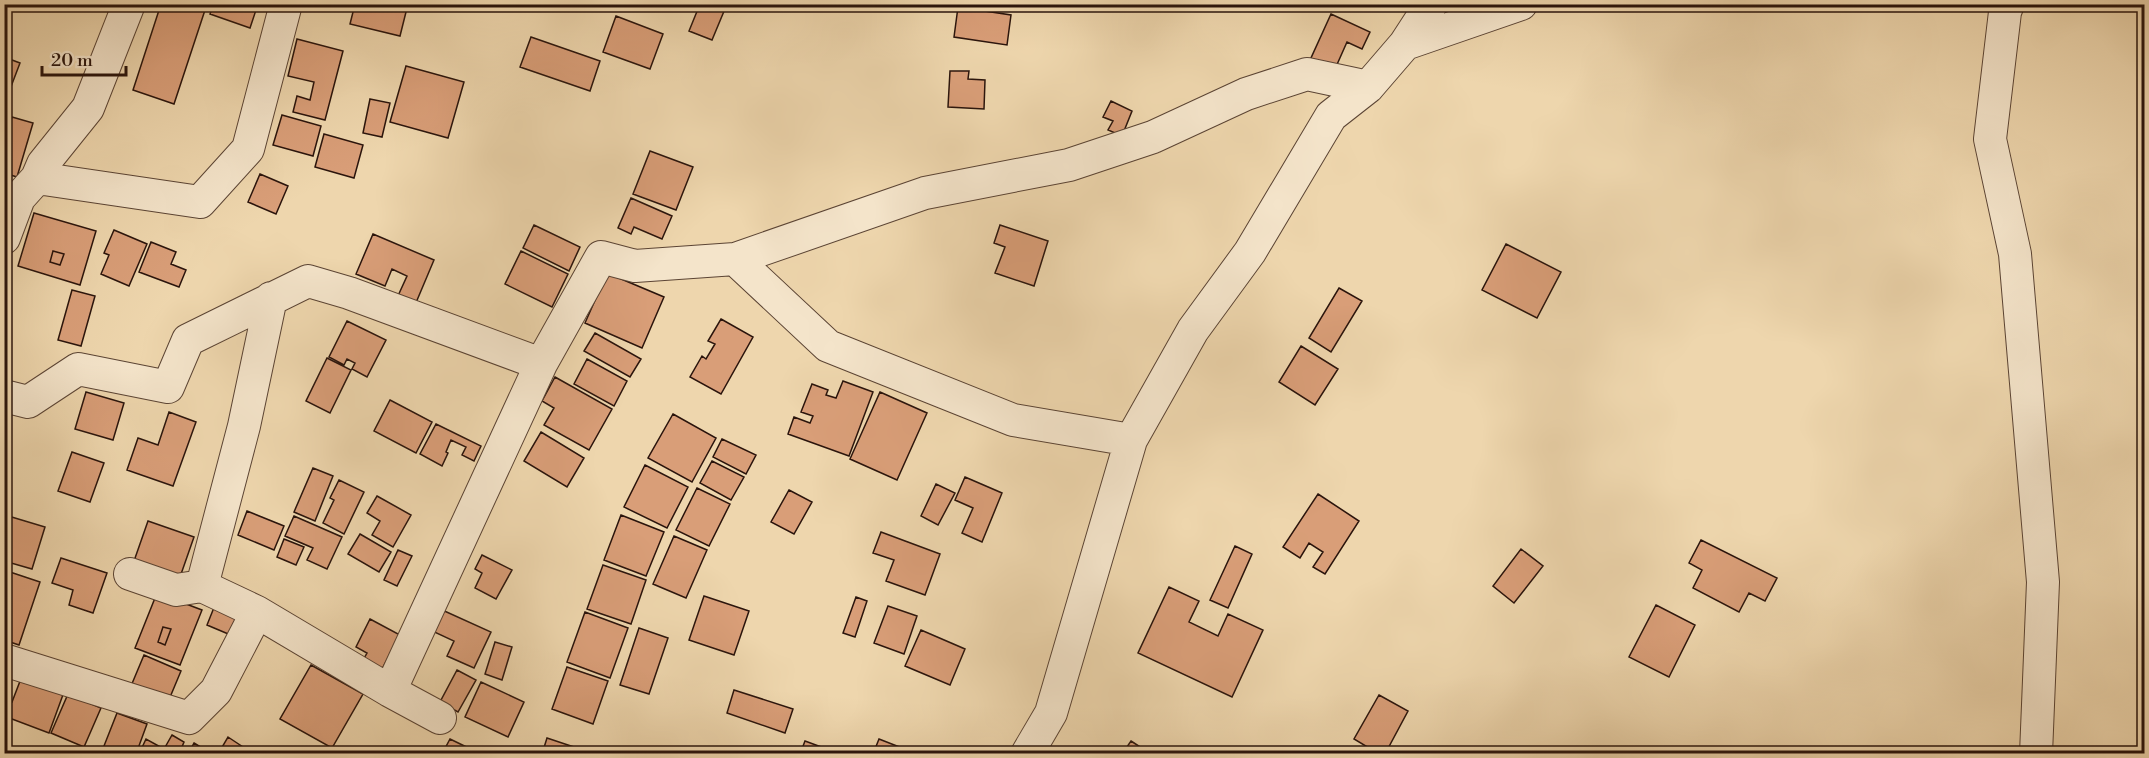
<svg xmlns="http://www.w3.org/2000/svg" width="2149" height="758" viewBox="0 0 2149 758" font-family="'Libre Bodoni',serif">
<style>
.building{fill:#d99e78;stroke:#2a140c;stroke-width:1.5;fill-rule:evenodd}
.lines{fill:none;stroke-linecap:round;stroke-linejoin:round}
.minor-casing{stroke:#5b4434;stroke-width:34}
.minor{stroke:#f4e4ca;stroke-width:32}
</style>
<rect width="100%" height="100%" fill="#eed6ad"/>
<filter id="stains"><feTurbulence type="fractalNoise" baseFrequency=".00333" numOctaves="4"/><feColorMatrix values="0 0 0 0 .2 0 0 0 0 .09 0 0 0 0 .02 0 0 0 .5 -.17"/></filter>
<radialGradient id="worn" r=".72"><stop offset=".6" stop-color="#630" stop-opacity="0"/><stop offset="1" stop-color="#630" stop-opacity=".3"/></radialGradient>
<!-- building -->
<path class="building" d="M161 4H207L174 104 133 90Z
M214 4H258L250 28 210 14Z
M355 4H408L400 36 350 24Z
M700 4H727L712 40 689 31Z
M982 4H1000L999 10Z
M958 7 1011 15 1007 45 954 37Z
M1331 14 1370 32 1362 49 1347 42 1335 69 1311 58Z
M616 16 663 34 650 69 603 52Z
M531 37 600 61 590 91 520 67Z
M297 39 343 51 325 120 293 112 297 96 310 100 314 82 288 76Z
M4 57 20 63 4 105Z
M406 66 464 82 448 138 390 122Z
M950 71H969L968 79 985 80 984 109 948 107Z
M370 99 390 103 382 137 363 133Z
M1111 101 1132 111 1122 136 1108 130 1113 121 1103 117Z
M282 115 321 126 313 156 273 145Z
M12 117 33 123 17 177 4 173V142Z
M324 134 363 145 354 178 315 167Z
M650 151 693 167 676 210 633 194Z
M260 174 288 186 276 214 248 202Z
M631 198 672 216 662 239 634 227 631 234 618 228Z
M34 213 96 231 80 285 18 266ZM53 251 64 254 60 265 50 262Z
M534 225 580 247 569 271 523 248Z
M1000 225 1048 241 1034 286 995 273 1005 247 994 243Z
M114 230 147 244 129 286 101 274 109 255 104 253Z
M373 234 434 260 415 305 397 298 407 276 392 269 385 286 356 274Z
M151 242 176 252 171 264 186 270 179 287 139 272Z
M1506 244 1561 272 1537 318 1482 290Z
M53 251 64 254 60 265 50 262Z
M521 251 568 274 552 307 505 284Z
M607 273 664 297 642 348 585 323Z
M1339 288 1362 301 1331 352 1309 338Z
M72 290 95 296 81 346 58 340Z
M721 319 753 337 721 394 690 377 702 356 706 359 715 344 708 341Z
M347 321 386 340 367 377 352 369 355 363 347 359 344 365 329 357Z
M595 333 641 359 630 377 584 351Z
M1301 346 1338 369 1315 405 1279 382Z
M327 358 351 370 330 413 306 401Z
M587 359 627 381 614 406 574 384Z
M555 377 612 409 589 450 544 425 554 408 542 401Z
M843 381 873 392 849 456 788 434 794 417 810 423 813 416 801 412 812 384 828 390 826 395 836 398Z
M86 392 124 403 113 440 75 429Z
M880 392 927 413 897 480 850 459Z
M390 400 432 422 416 453 374 431Z
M169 412 196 422 173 486 127 470 138 438 158 445Z
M673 414 716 438 692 482 648 458Z
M436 424 481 446 474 461 462 455 466 447 451 440 446 452 448 453 442 466 420 454Z
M541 432 584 458 567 487 524 461Z
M722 439 756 455 746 474 713 457Z
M72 452 104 463 90 502 58 491Z
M712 461 744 477 731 500 700 483Z
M645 465 688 487 667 528 624 507Z
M313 468 333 476 315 521 294 512Z
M965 477 1002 493 982 542 962 533 973 508 955 500Z
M339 480 364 492 344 534 323 523 334 500 330 498Z
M936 484 955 493 938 525 921 516Z
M697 488 730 504 709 546 676 530Z
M789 490 812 502 794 534 771 522Z
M1318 494 1359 521 1325 574 1313 567 1323 552 1309 543 1300 558 1283 547Z
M377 496 411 515 393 547 372 535 380 521 367 513Z
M247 511 284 526 274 550 238 535Z
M5 515 45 527 32 569 4 561Z
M621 515 664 532 646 576 604 560Z
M294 516 342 537 327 569 307 560 313 548 285 536Z
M148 521 194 537 180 577 134 561Z
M881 532 940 554 925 595 886 581 894 560 873 553Z
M360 534 391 552 379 572 348 554Z
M674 536 707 550 686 598 653 584Z
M284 539 304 547 296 565 277 557Z
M1701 540 1777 578 1765 601 1749 593 1739 612 1693 588 1702 570 1689 563Z
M1235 546 1252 554 1228 608 1210 600Z
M1521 549 1543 566 1514 603 1493 586Z
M398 550 412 556 397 586 384 580Z
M482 555 512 570 496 599 475 588 482 573 475 569Z
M61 558 107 573 93 613 69 605 73 590 52 583Z
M603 565 646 580 631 624 587 609Z
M4 570 40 582 19 645 4 640Z
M1169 587 1199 601 1189 622 1218 636 1228 614 1263 630 1232 697 1138 653Z
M157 593 202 610 180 665 135 648ZM163 627 171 629 165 645 158 642Z
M704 596 749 611 734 655 689 640Z
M856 597 867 601 855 637 843 633Z
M217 600 243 611 233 636 207 625Z
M1656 605 1695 625 1669 677 1629 657Z
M888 606 917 616 904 654 874 643Z
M440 609 491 632 474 668 447 656 454 641 430 630Z
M585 612 628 628 610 678 567 662Z
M370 619 400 635 381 671 362 662 367 653 356 647Z
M163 627 171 629 165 645 158 642Z
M639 628 668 638 649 694 620 685Z
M921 630 965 649 950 685 905 666Z
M495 642 512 647 502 680 485 674Z
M144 655 181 671 168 702 131 686Z
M311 665 363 694 332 748 280 719Z
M567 667 608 681 593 724 552 709Z
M457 670 476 680 458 712 440 702Z
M22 676 64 692 49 733 4 716 6 700 12 702Z
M481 682 524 702 508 737 465 717Z
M734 690 793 709 785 733 727 713Z
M68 694 101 708 84 747 51 733Z
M1379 695 1408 711 1385 754H1379L1354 739Z
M117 713 147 724 136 754H109L102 751Z
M172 735 184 742 179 754H139L146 739 164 749Z
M228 737 243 747 240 754H218Z
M547 738 577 748 575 754H542Z
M450 739 481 754H442Z
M879 739 902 748 900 754H873Z
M805 741 824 748 822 754H800Z
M1131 741 1151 754H1122Z
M194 743 212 754H188Z
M248 748 258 754H245Z"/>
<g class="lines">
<defs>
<path id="minor" d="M2008 4 2005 12 1990 139 2015 254 2043 582 2036 754
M1405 44 1521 4
M37 178 200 202 248 149 286 4
M4 238 19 198 37 178 43 164 88 108 129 4
M735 259 925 193 1069 165 1153 137 1246 94 1307 74 1368 87
M4 396 28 402 78 369 168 387 188 340 308 281 349 293 541 364 601 257 635 266 735 259 828 346 1013 420 1131 440
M202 586 244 426 271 298
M257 612 390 691 440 718
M4 660 189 718 216 691 257 612 202 586 176 590 130 574
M390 691 541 364
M1027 754 1051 713 1131 440 1193 330 1250 252 1331 116 1368 87 1405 44 1431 4"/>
</defs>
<!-- minor casing -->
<use href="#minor" class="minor-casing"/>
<!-- minor -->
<use href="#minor" class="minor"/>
</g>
<!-- margin -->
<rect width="2149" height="758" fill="none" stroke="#eed6ad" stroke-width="24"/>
<rect x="6" y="6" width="2137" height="746" fill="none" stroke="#2a140c" stroke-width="3"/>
<rect x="12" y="12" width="2125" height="734" fill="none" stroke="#2a140c" stroke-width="1.5"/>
<!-- scale -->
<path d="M42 66v9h84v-9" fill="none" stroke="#2a140c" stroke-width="3"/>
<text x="51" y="66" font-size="18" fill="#2a140c" stroke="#f4e4ca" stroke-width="4.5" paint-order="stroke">20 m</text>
<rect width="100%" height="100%" filter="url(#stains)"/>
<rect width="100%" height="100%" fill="url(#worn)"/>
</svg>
